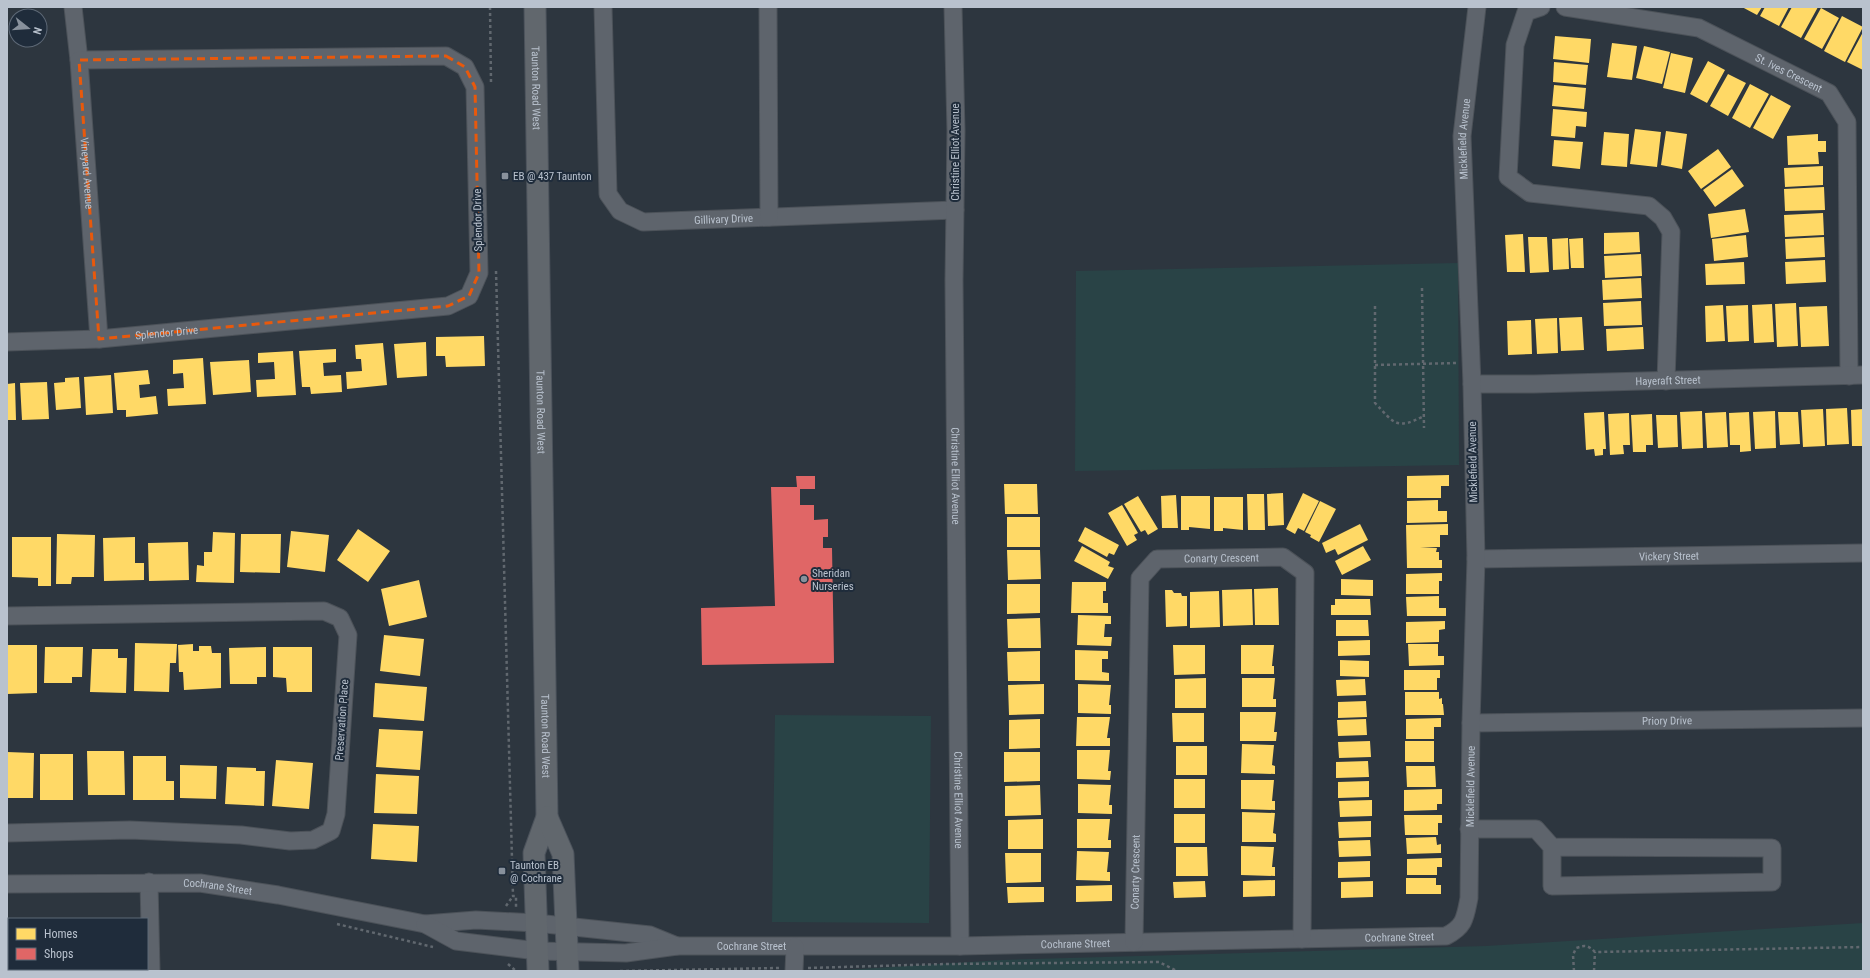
<svg xmlns="http://www.w3.org/2000/svg" width="1870" height="978" viewBox="0 0 1870 978" font-family="'Roboto Condensed',sans-serif">
<style>
.green{fill:#294346}
.homes{fill:#ffd966}
.shops{fill:#e06666}
.lines{fill:none;stroke-linecap:round;stroke-linejoin:round}
.minor-casing{stroke:#4c5259;stroke-width:19}
.major-casing{stroke:#4b525b;stroke-width:23}
.path{stroke:#61686f;stroke-width:2.5;stroke-dasharray:3 3;stroke-linecap:butt}
.minor{stroke:#5e646c;stroke-width:17}
.major{stroke:#61676d;stroke-width:21}
.marked{fill:none;stroke:#e8590c;stroke-width:3;stroke-dasharray:8 5;stroke-linejoin:round}
.poi-dot{fill:#88919c;stroke:#1f2c3b;stroke-width:1.5}
.labels{text-anchor:middle;dominant-baseline:central;stroke-width:4;stroke-linejoin:round;paint-order:stroke}
.street-label{font-size:11px;fill:#b9c2ce;stroke:#1f2c3b}
.poi-label{font-size:11px;fill:#b9c2ce;stroke:#1f2c3b;text-anchor:start}
</style>
<rect width="100%" height="100%" fill="#2d363f"/>
<!-- green -->
<path class="green" d="M1458 263 1459 465 1075 471 1076 271Z
M775 715 931 716 929 923 772 922Z
M1863 923V971H829L1002 960 1486 946Z"/>
<!-- homes -->
<path class="homes" d="M1742 7H1762L1757 15Z
M1765 7H1789L1779 26 1760 16Z
M1792 7H1818L1801 38 1781 27Z
M1821 8 1839 18 1822 49 1804 39Z
M1842 16 1863 27 1845 62 1824 51Z
M1863 32V70L1847 62Z
M1555 36 1591 39 1589 63 1553 59Z
M1612 43 1637 46 1632 80 1607 77Z
M1644 46 1670 52 1662 84 1636 78Z
M1671 53 1693 58 1685 93 1663 88Z
M1708 61 1725 70 1707 103 1690 94Z
M1554 62 1588 65 1586 85 1553 82Z
M1728 74 1746 83 1728 116 1710 106Z
M1750 84 1769 94 1750 128 1732 118Z
M1554 85 1586 88 1584 109 1552 106Z
M1771 95 1791 106 1773 139 1753 128Z
M1553 109 1587 112 1586 127 1576 126 1575 138 1551 136Z
M1635 129 1661 132 1657 167 1630 164Z
M1666 131 1687 134 1682 169 1661 165Z
M1604 132 1629 134 1627 167 1601 165Z
M1818 134V141H1826V152H1818L1819 164 1788 165 1787 136Z
M1554 140 1583 142 1580 169 1552 166Z
M1718 149 1731 167 1701 189 1688 171Z
M1823 166V185L1785 187 1784 168Z
M1732 169 1744 186 1715 207 1703 190Z
M1824 187 1825 210 1785 211 1784 189Z
M1745 209 1749 232 1711 238 1708 214Z
M1823 213 1824 235 1785 237 1784 215Z
M1639 232 1640 252 1604 254V233Z
M1523 234 1525 272H1507L1505 235Z
M1746 235 1748 257 1714 261 1712 239Z
M1528 237H1547L1549 272 1530 273Z
M1824 237 1825 257 1786 259 1785 239Z
M1568 238 1569 269 1553 270 1552 239Z
M1583 238 1584 268H1571L1569 239Z
M1641 254 1642 276 1605 278 1604 256Z
M1825 260 1826 282 1786 284 1785 262Z
M1744 262 1745 284 1706 285 1705 264Z
M1641 278 1642 298 1603 300 1602 280Z
M1641 301 1642 325 1604 326 1603 303Z
M1796 303 1798 346 1777 347 1775 304Z
M1772 304 1774 342 1754 343 1752 305Z
M1723 305 1725 341 1706 342 1705 306Z
M1748 305 1749 341 1728 342 1726 306Z
M1827 306 1829 346 1801 347 1799 307Z
M1582 317 1584 350 1561 351 1559 318Z
M1557 318 1558 353 1537 354 1535 319Z
M1531 320 1532 354 1508 355 1507 321Z
M1643 327 1644 349 1607 351 1606 329Z
M484 336 485 366 446 367 445 356H436V337Z
M426 342 427 376 397 378 394 344Z
M383 343 387 385 347 389 346 372 362 371 361 359H356L355 345Z
M336 349V362L323 363 324 376 341 375 342 392 311 394 310 387H302L299 351Z
M293 351 296 395 257 397 256 380 275 379 274 362 258 363V353Z
M203 358 206 404 168 406 167 389 184 388 183 373 173 374V360Z
M249 360 251 392 213 395 210 362Z
M148 370 150 384 139 385 140 398 156 396 158 414 126 417V410H117L114 373Z
M111 375 113 413 86 415 84 377Z
M79 377 81 408 56 410 54 383 65 382V378Z
M47 382 49 419 22 420 20 383Z
M15 383 16 420H7V384Z
M1847 408 1849 444 1827 445 1826 409Z
M1823 409 1825 446 1803 447 1801 410Z
M1863 409V446H1852L1851 410Z
M1702 411 1703 448 1682 449 1680 412Z
M1775 411 1776 448 1755 449 1753 412Z
M1604 412 1606 449H1603V455L1595 456 1594 449 1586 450 1584 413Z
M1726 412 1728 447 1707 448 1705 413Z
M1749 412 1751 451 1740 452V445H1730L1729 413Z
M1778 412H1798L1800 444 1780 445Z
M1629 413 1630 445H1623L1624 454 1610 455 1608 414Z
M1652 414 1653 445H1646V452H1633L1631 415Z
M1656 415H1677L1678 447 1658 448Z
M1449 475V486H1441V498H1407V476Z
M1004 484H1037L1038 514H1005Z
M1283 493 1284 525 1268 526 1267 494Z
M1303 493 1319 501 1304 531 1298 528 1295 534 1286 529Z
M1247 494H1264L1265 530H1248Z
M1176 495 1178 528H1162L1161 496Z
M1138 496 1158 529 1148 535 1145 530 1141 532 1124 504Z
M1181 496H1210V529L1189 527V530H1181Z
M1214 497H1243V530L1223 528V531H1214Z
M1438 500V511H1447V522L1407 523V501Z
M1320 501 1336 509 1319 542 1310 537 1311 535 1305 532Z
M1122 505 1138 533 1134 535 1137 540 1127 546 1108 513Z
M1007 517H1040V547H1007Z
M1360 524 1368 540 1338 555 1335 549 1326 553 1322 543Z
M1448 524V535H1440V547H1420L1437 548 1436 552H1439V560H1442V568H1407L1406 525Z
M1085 527 1119 545 1114 555 1109 553 1107 557 1078 541Z
M358 529 390 551 368 582 337 560Z
M291 531 329 535 325 572 287 567Z
M213 532 235 533 234 583 196 582 197 565 204 566V552H212Z
M57 534 95 535 94 577H72L71 584H56Z
M241 534H281L280 573 240 572Z
M12 537H51V586H38V578L12 577Z
M135 537V563H144V580L104 581 103 538Z
M188 542 189 580 149 581 148 543Z
M1082 546 1110 562 1108 566 1114 568 1108 579 1074 561Z
M1363 546 1371 560 1342 575 1335 561Z
M1007 550H1040L1041 579 1008 580Z
M1442 573V581H1439V594H1406V574Z
M1341 579 1373 580V596L1341 595Z
M419 580 427 617 389 626 381 589Z
M1072 582H1106V591H1103V603H1108V613H1071Z
M1007 584H1040V613L1007 614Z
M1278 588 1279 625H1255L1254 589Z
M1252 589 1253 625 1223 626 1222 590Z
M1165 590H1172L1174 593H1181L1182 596H1187V626L1166 627Z
M1219 591 1220 627 1190 628V592Z
M1439 596V608H1446V616H1407L1406 597Z
M1335 599H1370L1371 615H1331V605H1335Z
M1078 615 1111 616V624H1105L1104 637H1112L1111 646 1077 645Z
M1040 618 1041 648H1008L1007 619Z
M1336 620H1368L1369 636H1336Z
M1445 621V629L1439 630V642L1406 643V622Z
M384 635 424 639 420 676 380 671Z
M1370 640V655L1338 656V641Z
M135 643 177 644 176 663H170L169 692 134 691Z
M193 644V651H199V646H211L212 653H221V688L184 690 183 672H179L178 645Z
M1408 644H1438V656H1444V665L1409 666Z
M7 645H37V693L7 694Z
M1173 645H1205V674L1174 675Z
M1241 645H1274L1272 666H1274V674H1241Z
M45 647H83L82 677H72V683H44Z
M266 647V677H257V684H230L229 648Z
M273 647H312V692H287L286 678 273 677Z
M92 649H118V658H127L126 693 90 692Z
M1075 650 1108 651V659H1102V672L1109 673V681L1075 680Z
M1040 651V681H1008L1007 652Z
M1340 660 1369 661V677L1340 676Z
M1404 670H1440V678H1437V690H1404Z
M1206 678V708H1175V679Z
M1242 678H1275L1273 699H1276V707H1242Z
M1365 679 1366 695 1337 696 1336 680Z
M375 683 427 687 424 721 373 717Z
M1044 684V714L1009 715 1008 685Z
M1078 684 1111 685 1109 705H1111V714L1078 713Z
M1405 692H1439V699L1442 698V704H1443L1444 715H1405Z
M1366 701 1367 717 1338 718V702Z
M1240 712H1276L1274 732H1277L1276 741H1240Z
M1172 713H1204V742H1173Z
M1077 717H1110L1107 738H1110V746H1076Z
M1441 718V727H1434V739H1406V719Z
M1040 719V748L1009 749V720Z
M1366 719 1367 735 1338 736 1337 720Z
M379 729 423 731 420 770 376 767Z
M1370 741 1371 757 1339 758 1338 742Z
M1405 741H1434V762H1405Z
M1242 744 1274 745 1272 765 1275 766V774L1241 773Z
M1176 746H1207V775H1176Z
M1077 750H1110L1108 771H1111L1110 780 1077 779Z
M87 751H124L125 795H88Z
M7 752 34 753 33 798H7Z
M1004 752H1040V781L1004 782Z
M40 754H73V800H40Z
M133 756H166V781H174V800H133Z
M276 760 313 763 309 809 272 806Z
M1368 761 1369 777 1336 778V762Z
M180 765 217 766 216 799 180 798Z
M1406 766H1435L1436 787H1407Z
M227 767 256 768V771H265L264 806 225 804Z
M376 774 419 776 417 814 374 813Z
M1174 779H1205V808H1174Z
M1241 780H1274L1272 801H1275V810L1241 809Z
M1369 781V797L1338 798V782Z
M1078 784 1111 785 1109 805H1112V814L1078 813Z
M1040 785 1041 815 1005 816V786Z
M1442 789V804H1437V810L1404 811V790Z
M1372 800V816L1340 817 1339 801Z
M1242 812 1275 813 1273 833 1276 834V842H1242Z
M1174 814H1205V843H1174Z
M1404 815H1442V823H1438V835H1405Z
M1043 819V849H1008V820Z
M1077 819H1110L1108 840H1111V848H1077Z
M1371 821V837L1339 838 1338 822Z
M373 824 419 826 417 862 371 859Z
M1436 837 1437 845 1441 844V853L1407 854 1406 838Z
M1370 840 1371 856 1339 857 1338 841Z
M1241 846 1274 847 1272 867H1275V876L1241 875Z
M1176 847H1207L1208 876H1176Z
M1077 851 1109 852 1107 872H1110V881L1076 880Z
M1005 853H1041V882L1006 883Z
M1442 858V867H1437V875H1407V859Z
M1370 861V877L1338 878V862Z
M1406 878H1436V885H1441V894H1406Z
M1275 880V896L1243 897V881Z
M1205 881 1206 897 1174 898 1173 882Z
M1373 881V897L1341 898V882Z
M1112 885V901L1076 902V886Z
M1007 887H1044V902L1008 903Z"/>
<!-- shops -->
<path class="shops" d="M796 476H815V489H800V505H814V520L828 519V537H823V548H832L834 663 702 665 701 608 775 606 771 487H797Z"/>
<g class="lines">
<defs>
<g id="minor">
<path id="s1" d="M73 7 79 60 99 339"/>
<path id="s2" d="M603 7 608 194 620 211 643 222 955 210"/>
<path d="M768 7 769 217"/>
<path id="s3" d="M953 7 956 131 954 281 960 946"/>
<path d="M1541 7 1526 12 1515 45 1508 177 1530 193 1649 206 1663 218 1671 232 1666 381"/>
<path id="s4" d="M1565 7 1699 28 1829 93 1847 122 1849 376"/>
<path id="s5" d="M7 342 99 339 448 306 469 296 479 273 475 87 465 67 446 56 79 60"/>
<path id="s6" d="M1472 384H1534L1863 375"/>
<path id="s7" d="M1476 559 1863 553"/>
<path d="M7 616 324 611 340 618 348 635 336 814 331 831 313 840 290 841 241 835 130 830 7 833"/>
<path id="s8" d="M1471 723 1863 718"/>
<path d="M1469 829H1536L1552 847 1772 848V882L1552 886V847"/>
<path d="M149 882 151 971"/>
<path id="s9" d="M7 884 200 883 278 895 425 924 476 920 536 923 650 935 677 946"/>
<path id="s10" d="M425 924 456 941 537 951 626 953 677 946H960L1446 936C1465 926 1465 918 1469 898L1471 723 1476 559 1472 384 1462 136 1477 7"/>
<path id="s11" d="M1134 942 1140 578 1157 559 1283 557 1305 573 1302 939"/>
<path d="M794 971 795 947"/>
</g>
<g id="major">
<path id="s12" d="M535 7 547 817 534 853 538 971"/>
<path d="M547 817 563 854 568 971"/>
</g>
</defs>
<!-- minor casing -->
<use href="#minor" class="minor-casing"/>
<!-- major casing -->
<use href="#major" class="major-casing"/>
<!-- path -->
<path class="path" d="M490 7 491 82
M496 271 513 896H516V908
M1422 288 1424 428
M1375 306V403C1395 424 1396 430 1424 416
M1375 365 1457 363
M506 906 513 896
M337 924 433 947
M508 964 516 971
M808 968 945 964 1159 962 1177 971
M620 971 779 968
M1574 971 1573 955 1576 948C1585 945 1588 945 1595 952L1863 947
M1594 971 1595 952"/>
<!-- minor -->
<use href="#minor" class="minor"/>
<!-- major -->
<use href="#major" class="major"/>
</g>
<!-- marked area -->
<path class="marked" d="M446 56 465 67 475 87 479 273 469 296 448 306 99 339 79 60Z"/>
<!-- markers -->
<g class="poi-dot">
<rect x="501" y="172" width="8" height="8" rx="2"/>
<circle cx="804" cy="579" r="4"/>
<rect x="498" y="867" width="8" height="8" rx="2"/>
</g>
<g class="labels">
<!-- street labels -->
<g class="street-label">
<text stroke="none"><textPath href="#s4" startOffset="236">St. Ives Crescent</textPath></text>
<text stroke="none"><textPath href="#s12" startOffset="81">Taunton Road West</textPath></text>
<text stroke="none"><textPath href="#s10" startOffset="1833">Micklefield Avenue</textPath></text>
<text transform="translate(955 152) rotate(-90)">Christine Elliot Avenue</text>
<text stroke="none"><textPath href="#s1" startOffset="167">Vineyard Avenue</textPath></text>
<text stroke="none"><textPath href="#s2" startOffset="314">Gillivary Drive</textPath></text>
<text transform="translate(478 220) rotate(-91)">Splendor Drive</text>
<text stroke="none"><textPath href="#s5" startOffset="160">Splendor Drive</textPath></text>
<text stroke="none"><textPath href="#s6" startOffset="196">Hayeraft Street</textPath></text>
<text stroke="none"><textPath href="#s12" startOffset="405">Taunton Road West</textPath></text>
<text transform="translate(1473 462) rotate(-91)">Micklefield Avenue</text>
<text stroke="none"><textPath href="#s3" startOffset="469">Christine Elliot Avenue</textPath></text>
<text stroke="none"><textPath href="#s7" startOffset="193">Vickery Street</textPath></text>
<text stroke="none"><textPath href="#s11" startOffset="454">Conarty Crescent</textPath></text>
<text transform="translate(342 720) rotate(-86)">Preservation Place</text>
<text stroke="none"><textPath href="#s8" startOffset="196">Priory Drive</textPath></text>
<text stroke="none"><textPath href="#s12" startOffset="729">Taunton Road West</textPath></text>
<text stroke="none"><textPath href="#s10" startOffset="1185">Micklefield Avenue</textPath></text>
<text stroke="none"><textPath href="#s3" startOffset="793">Christine Elliot Avenue</textPath></text>
<text stroke="none"><textPath href="#s11" startOffset="70">Conarty Crescent</textPath></text>
<text stroke="none"><textPath href="#s9" startOffset="211">Cochrane Street</textPath></text>
<text stroke="none"><textPath href="#s10" startOffset="980">Cochrane Street</textPath></text>
<text stroke="none"><textPath href="#s10" startOffset="656">Cochrane Street</textPath></text>
<text stroke="none"><textPath href="#s10" startOffset="332">Cochrane Street</textPath></text>
</g>
<!-- poi labels -->
<g class="poi-label">
<text x="513" y="176">EB @ 437 Taunton</text>
<text x="812" y="573">Sheridan<tspan x="812" dy="13">Nurseries</tspan></text>
<text x="510" y="865">Taunton EB<tspan x="510" dy="13">@ Cochrane</tspan></text>
</g>
</g>
<!-- border -->
<rect width="1870" height="978" fill="none" stroke="#b9c2ce" stroke-width="16"/>
<!-- legend -->
<rect x="8" y="918" width="140" height="52" fill="#1f2c3b" stroke="#5d6876"/>
<rect x="16" y="928" width="20" height="12" fill="#ffd966" stroke="#5d6876"/>
<text x="44" y="938" font-size="12" fill="#b9c2ce">Homes</text>
<rect x="16" y="948" width="20" height="12" fill="#e06666" stroke="#5d6876"/>
<text x="44" y="958" font-size="12" fill="#b9c2ce">Shops</text>
<!-- north arrow -->
<g transform="translate(28 28) rotate(107)"><circle r="19" fill="#1f2c3b" stroke="#5d6876"/>
<path d="M0-3L7 15L0 10L-7 15Z" fill="#88919c"/>
<text y="-6" font-size="11" font-weight="bold" text-anchor="middle" fill="#b9c2ce">N</text>
</g>
</svg>
